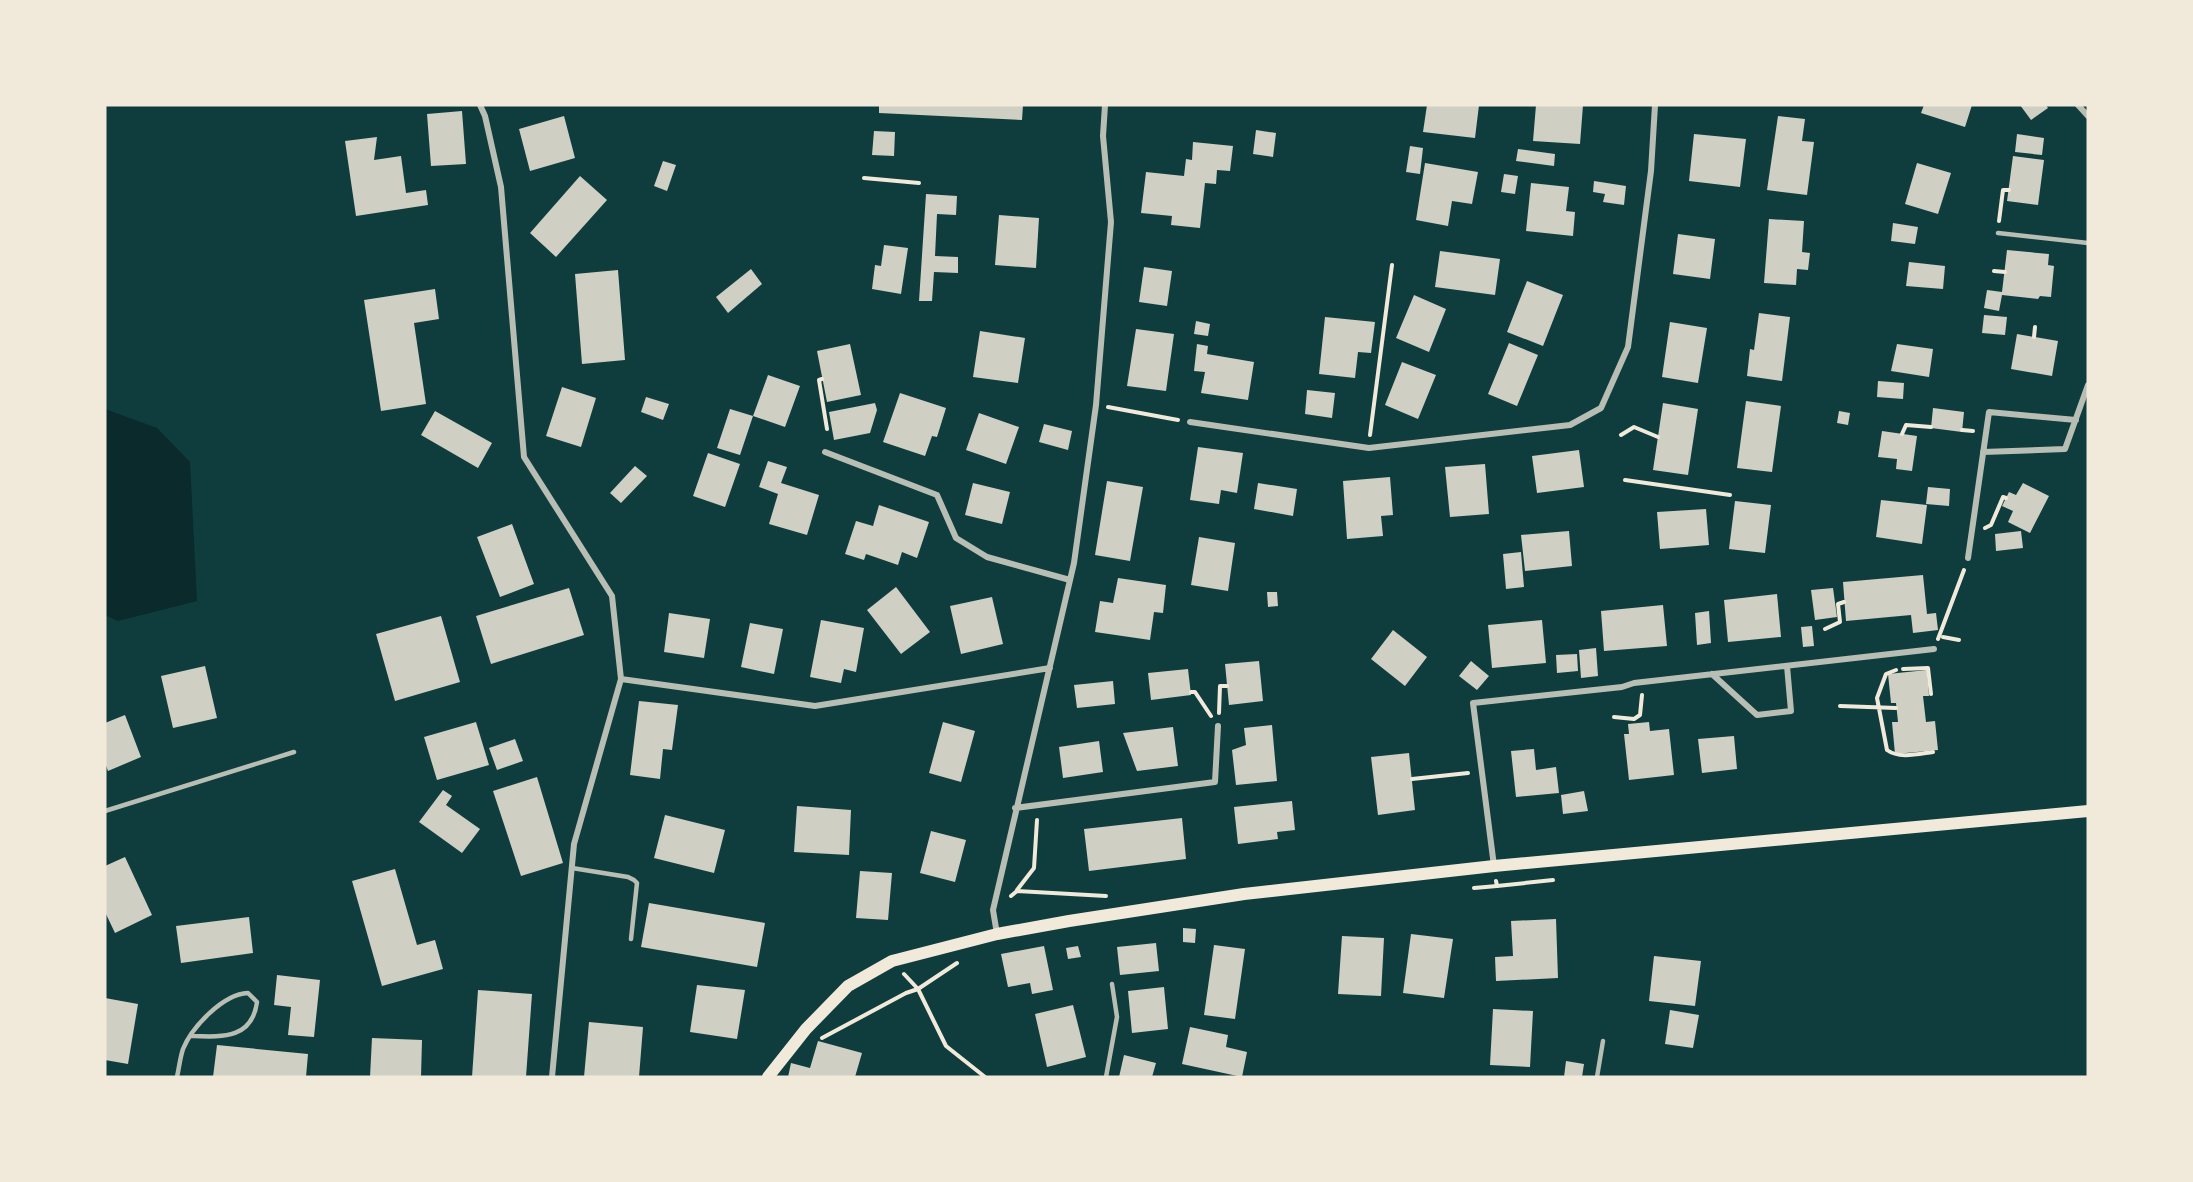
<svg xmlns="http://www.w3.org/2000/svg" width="2193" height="1182" viewBox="0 0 2193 1182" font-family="'Varela Round',sans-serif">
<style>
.water{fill:#0a2a2b}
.building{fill:#cfcfc3}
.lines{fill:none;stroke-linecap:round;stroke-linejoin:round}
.path{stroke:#f1e9da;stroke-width:4}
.service{stroke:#b8beb3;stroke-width:4.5}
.minor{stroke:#b8beb3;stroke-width:6}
.secondary{stroke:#f1e9da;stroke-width:12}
</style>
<rect width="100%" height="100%" fill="#0f3d3e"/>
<!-- water -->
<path class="water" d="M105 409 157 428 190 462 197 601 118 621 105 615Z"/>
<!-- building -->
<path class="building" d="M879 105H1023L1022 120 879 113Z
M1427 105H1479L1475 138 1423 132Z
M1536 105H1583L1580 144 1533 141Z
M1924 105H1972L1965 127 1921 113Z
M2020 105H2046L2048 108 2031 120Z
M462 111 466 164 431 166 427 114Z
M564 116 575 158 530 171 519 129Z
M1778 116 1805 119 1802 141 1814 142 1807 195 1767 190Z
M1256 130 1276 133 1273 157 1253 154Z
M874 131 895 132 894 156 872 155Z
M1694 134 1746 139 1740 187 1689 181Z
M2017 134 2044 138 2042 155 2015 152Z
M377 137 374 160 401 156 406 193 426 190 428 205 356 216 345 141Z
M1193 142 1233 146 1230 171 1217 170 1216 184 1205 183 1200 228 1171 225 1172 216 1141 213 1146 172 1184 176 1186 159 1192 160Z
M1410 146 1423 148 1420 174 1406 172Z
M1518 149 1555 154 1554 166 1516 161Z
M2013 156 2044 160 2038 205 2007 201Z
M663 161 676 165 667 191 654 186Z
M1425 163 1478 172 1472 204 1452 201 1448 226 1416 220Z
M1917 163 1951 173 1938 214 1905 204Z
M1504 174 1518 176 1515 194 1501 192Z
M580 176 607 200 556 257 530 233Z
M1594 181 1626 186 1624 205 1603 202 1605 194 1593 192Z
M1531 183 1569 187 1566 211 1575 212 1573 236 1526 231Z
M926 194 957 196 956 215 937 214 935 256 958 257V273L934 272 932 301H919Z
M999 215 1039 218 1036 268 995 265Z
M1769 219 1804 221 1802 252 1810 253 1808 270 1797 269 1796 285 1764 283Z
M1893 223 1918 227 1915 244 1891 241Z
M1678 234 1715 239 1710 279 1673 274Z
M884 245 908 248 901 294 872 289 875 265 881 266Z
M2007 250 2049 254 2048 265 2054 266 2051 297 2040 296 2038 299 2002 295 1999 311 1984 308 1987 290 2002 292Z
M1440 251 1500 259 1495 295 1435 287Z
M1909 262 1945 266 1943 289 1906 286Z
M1144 267 1172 271 1167 306 1139 302Z
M751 269 762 284 728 313 716 297Z
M618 270 625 360 582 364 575 274Z
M1527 281 1563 295 1543 346 1507 332Z
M435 289 439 319 414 323 426 404 381 411 364 300Z
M1414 295 1446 309 1429 352 1396 338Z
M1759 313 1790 317 1782 381 1747 376 1750 349 1754 350Z
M1984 315 2007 317 2005 335 1982 333Z
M1325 317 1375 322 1371 353 1358 352 1355 378 1319 374Z
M1196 321 1210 324 1208 336 1194 334Z
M1670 322 1707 328 1698 383 1662 377Z
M1136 329 1174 334 1166 391 1127 386Z
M980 331 1025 338 1018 383 973 377Z
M2017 334 2058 341 2052 376 2011 369Z
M1509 343 1538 355 1517 406 1488 394Z
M850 344 861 395 827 402 817 351Z
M1197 344 1208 346 1207 354 1254 362 1248 400 1201 393 1205 372 1194 371Z
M1897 344 1933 349 1929 377 1891 371Z
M1402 362 1436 375 1418 419 1385 405Z
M768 375 800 386 785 427 753 416 740 455 717 448 730 409 753 416Z
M1878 381 1904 383 1903 399 1877 397Z
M562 387 596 398 581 447 546 436Z
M1307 390 1335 393 1332 418 1305 414Z
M900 393 946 408 937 437 932 436 925 456 883 442Z
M646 397 669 404 663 420 641 412Z
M1746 401 1781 406 1772 472 1737 468Z
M875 403 877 410 870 433 834 440 829 412Z
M1663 403 1698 409 1688 475 1653 470Z
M1933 408 1964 412 1962 432 1931 428Z
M435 411 492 443 478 468 421 435Z
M1839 411 1850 413 1848 425 1837 423Z
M979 413 1019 427 1006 464 966 450Z
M1044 424 1072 431 1068 450 1039 442Z
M1882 431 1917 436 1912 471 1896 469 1897 459 1878 457Z
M1198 447 1243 453 1237 493 1221 490 1219 504 1190 500Z
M1579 450 1584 487 1537 493 1532 456Z
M708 453 740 464 725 507 693 496Z
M768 461 787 467 781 483 819 495 807 535 769 524 778 494 759 487Z
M1485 464 1489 514 1450 517 1445 467Z
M635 466 647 476 621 503 610 493Z
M1390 477 1393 515 1381 516 1383 536 1347 539 1343 481Z
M1107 481 1143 487 1130 561 1095 555Z
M973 483 1010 492 1002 524 965 515Z
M1258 483 1297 489 1293 516 1254 509Z
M2023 483 2049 496 2030 533 2008 522 2013 511 2002 506 2009 492 2016 495Z
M1928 487 1950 489 1949 506 1926 504Z
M1881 500 1927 505 1922 544 1876 537Z
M1735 501 1771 505 1765 553 1729 549Z
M879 505 929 522 917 558 902 552 898 565 866 554 864 560 845 554 856 521 873 526Z
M1706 509 1709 545 1660 549 1657 512Z
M512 524 534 584 500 597 477 537Z
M1569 531 1572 566 1525 571 1521 535Z
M2021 531 2023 548 1996 551 1995 534Z
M1199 537 1235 543 1228 591 1191 585Z
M1521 552 1524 587 1506 589 1503 554Z
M1923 575 1927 614 1936 613 1938 630 1913 633 1911 615 1846 621 1843 582Z
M1118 578 1166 585 1163 613 1154 612 1150 640 1095 632 1100 601 1113 603Z
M896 587 930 632 901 654 867 610Z
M569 588 584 635 491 664 476 616Z
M1833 588 1837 617 1815 620 1811 590Z
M1267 592H1277L1278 606 1268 607Z
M1777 594 1781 637 1728 642 1724 600Z
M992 597 1003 644 961 654 950 606Z
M1663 605 1667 646 1604 651 1601 611Z
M1709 611 1711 643 1697 645 1695 613Z
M669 613 710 619 704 658 664 652Z
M441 616 460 682 395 701 376 634Z
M821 620 864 628 856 672 844 669 841 683 810 677Z
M1542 620 1546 663 1492 668 1488 625Z
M750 623 783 629 774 674 741 667Z
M1812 626 1814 646 1803 647 1801 627Z
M1393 630 1427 657 1405 686 1371 659Z
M1596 648 1598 676 1581 678 1579 650Z
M1577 654 1578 671 1557 673 1556 655Z
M1259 661 1263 701 1229 705 1225 664Z
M1471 661 1489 676 1477 690 1459 676Z
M205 666 217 718 173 728 161 676Z
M1188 669 1191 695 1151 700 1148 673Z
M1927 670 1929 696H1923L1926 722 1935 721 1938 750 1895 754 1892 722H1898L1896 703H1891L1888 674Z
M1113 681 1115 704 1077 708 1074 685Z
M639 701 678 705 672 750 663 749 660 779 630 775Z
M125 715 141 757 108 771 105 763V723Z
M476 722 489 765 437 780 424 737Z
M943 722 975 731 961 782 929 773Z
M1649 722 1650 731 1669 729 1674 775 1629 780 1624 734H1629L1628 724Z
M1272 725 1277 781 1236 785 1232 750 1246 745 1244 728Z
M1173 727 1178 766 1137 771 1123 733Z
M1734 736 1737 769 1702 773 1698 739Z
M515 739 523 761 497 770 489 748Z
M1099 741 1103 772 1063 778 1059 747Z
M1534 749 1536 770 1556 767 1559 793 1516 797 1511 751Z
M1409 753 1415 810 1378 815 1371 757Z
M537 777 563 863 521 876 493 791Z
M443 790 452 796 446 805 480 829 462 853 419 822Z
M1584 791 1588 811 1563 814 1561 795Z
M1292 801 1295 830 1277 832 1278 839 1238 844 1234 807Z
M797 806 851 810 849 855 794 852Z
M665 815 725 830 714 873 654 858Z
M1182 818 1186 859 1089 871 1084 829Z
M931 831 966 840 955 882 920 873Z
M125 857 152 915 115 933 105 912V866Z
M395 869 417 945 435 940 443 969 382 986 352 881Z
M860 871 892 873 888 920 856 918Z
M649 903 765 923 757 967 641 947Z
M249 917 253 953 181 963 176 926Z
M1556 919 1558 978 1496 981 1495 957 1513 956 1511 921Z
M1183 928 1196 929 1195 943 1183 942Z
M1411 934 1453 939 1444 998 1403 993Z
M1342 936 1384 938 1381 996 1338 994Z
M1156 943 1159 971 1120 975 1117 947Z
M1214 945 1245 949 1235 1019 1204 1015Z
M1044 946 1053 990 1032 994 1030 983 1008 987 1001 954Z
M1078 946 1081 957 1068 959 1066 948Z
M1654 956 1701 961 1695 1006 1649 1001Z
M277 975 320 980 314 1037 288 1035 291 1007 274 1005Z
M697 985 745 990 737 1039 690 1032Z
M1164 987 1168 1029 1132 1033 1128 991Z
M478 990 532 994 526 1077H472Z
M105 998 138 1004 128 1064 105 1060Z
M1073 1005 1086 1057 1047 1067 1035 1014Z
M1493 1009 1533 1011 1530 1067 1490 1065Z
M1670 1010 1699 1015 1693 1048 1665 1044Z
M589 1022 643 1027 639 1077H584Z
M1190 1027 1228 1035 1226 1047 1247 1052 1242 1077 1182 1064Z
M372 1038 422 1040 421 1077H370Z
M818 1041 862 1053 855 1077H788L791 1063 810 1068Z
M217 1045 308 1054 306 1077H213Z
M1124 1055 1156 1063 1152 1077H1119Z
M1566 1061 1584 1064 1582 1077H1564Z"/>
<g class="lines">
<!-- path -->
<path class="path" d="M864 178 919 183
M1999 221 2003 190H2009
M1994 271 2005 272
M2034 337 2035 327
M822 379 819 380 827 429
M1108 407 1178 420
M1962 430 1973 431
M1902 434 1906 425 1931 427
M1370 435 1392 265
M1621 435 1634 427 1658 437
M1625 480 1730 495
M1985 528 1991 525 2003 497 2006 498
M1825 629 1840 622 1838 604 1844 602
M1943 637 1959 640
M1938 639 1964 570
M1903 669 1928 668 1931 694
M1896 670 1886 674 1877 698 1887 750C1899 759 1918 754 1933 752
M1191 692H1195L1211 716
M1840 706 1896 708
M1219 713 1220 686H1227
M1614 717 1634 719 1640 715 1642 695
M1412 779 1468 773
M1497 886 1553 880
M1474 888 1497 886 1496 881
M1017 890 1034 868 1037 820
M1011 896 1017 891 1106 896
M904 974 918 989 946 1046 985 1077
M822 1038 906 993 918 989 957 963"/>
<!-- service -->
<path class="service" d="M1998 233 2088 243
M105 811 294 752
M572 868 628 877 634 880 637 883 631 939
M177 1077C179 1068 180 1058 183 1049 192 1027 223 994 248 993L257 1002C252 1039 223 1037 191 1036
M1106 1077 1117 1017 1112 984
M1597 1077 1603 1041"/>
<!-- minor -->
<path class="minor" d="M480 105 485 116 501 187 524 457 612 596 621 679 574 844 552 1077
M2078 105 2088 116
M1190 422 1369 448 1570 425 1601 408 1628 347 1651 171 1655 105
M825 452 937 495 956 538 987 557 1070 580
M1983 452 2065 449 2088 385
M1968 558 1989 412 2076 420
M1712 674 1757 715 1791 711 1787 666
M621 679 815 706 1050 668
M1015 808 1215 782 1218 726
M1494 866 1473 703 1622 687 1634 683 1934 649
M997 934 993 910 1074 563 1096 405 1111 222 1103 136 1105 105"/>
<!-- secondary -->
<path class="secondary" d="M768 1077 806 1029 848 986 892 961 997 934 1069 921 1244 894 1494 866 2088 811"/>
</g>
<!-- border -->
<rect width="2193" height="1182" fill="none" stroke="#f1e9da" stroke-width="213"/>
</svg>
